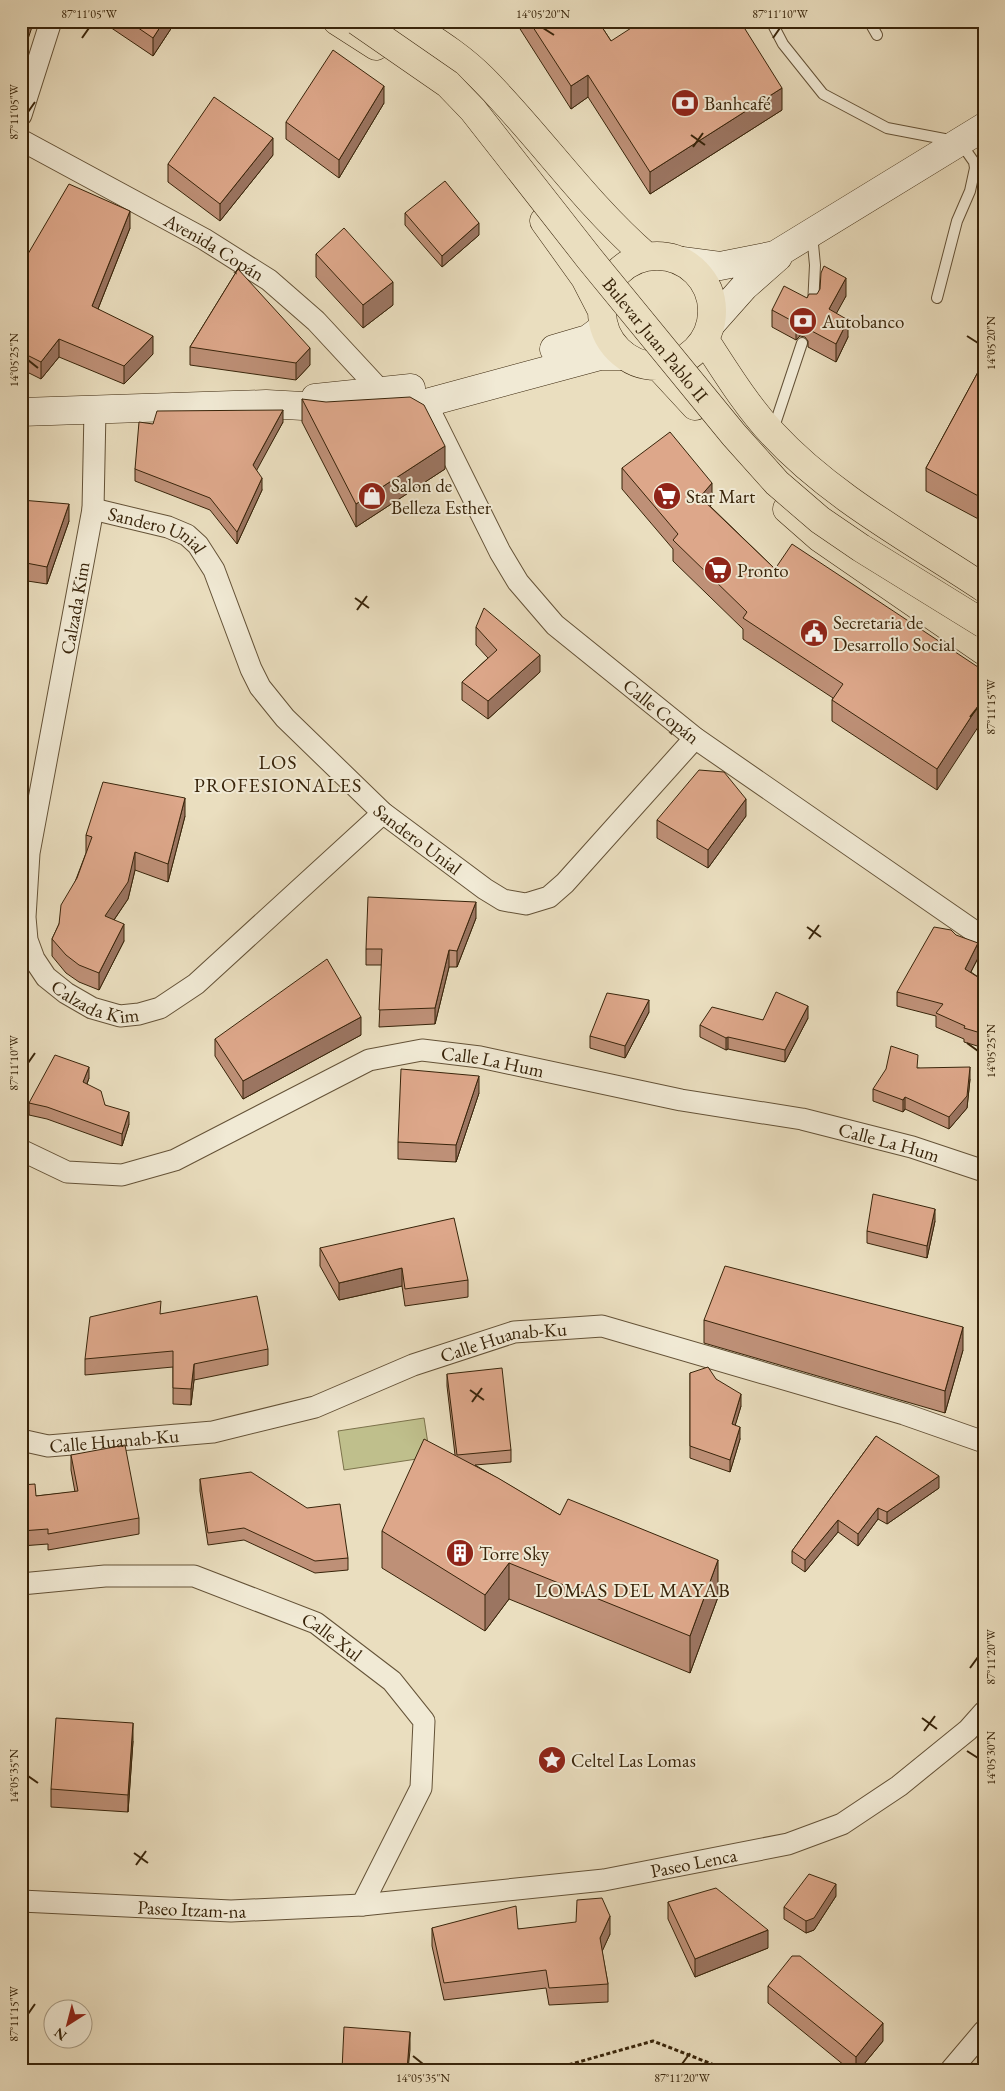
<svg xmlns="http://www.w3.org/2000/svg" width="1005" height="2091" viewBox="0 0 1005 2091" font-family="'EB Garamond',serif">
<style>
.green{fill:#bfbf8c;stroke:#7c724b}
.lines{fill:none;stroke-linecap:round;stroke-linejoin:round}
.lane-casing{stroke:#645237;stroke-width:12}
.street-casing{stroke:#645237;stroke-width:23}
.secondary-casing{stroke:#38240a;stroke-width:29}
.primary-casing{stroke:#38240a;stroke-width:29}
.path{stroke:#38240a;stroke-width:3;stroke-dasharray:4 2.5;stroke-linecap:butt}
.lane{stroke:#f1ead5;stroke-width:10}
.street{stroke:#f1ead5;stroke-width:21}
.secondary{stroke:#f1ead5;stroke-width:28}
.primary{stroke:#eadebf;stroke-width:28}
.primary-bridge-casing{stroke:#38240a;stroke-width:29;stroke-linecap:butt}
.primary-bridge{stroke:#eadebf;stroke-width:28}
.wall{fill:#be9077;stroke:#38240a}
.shaded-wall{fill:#9b7561;stroke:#38240a}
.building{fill:#dda78a;stroke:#38240a}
.ticks{fill:none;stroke:#38240a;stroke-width:2}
.labels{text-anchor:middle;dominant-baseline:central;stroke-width:4;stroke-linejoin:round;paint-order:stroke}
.poi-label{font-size:19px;fill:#38240a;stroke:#f1ead5;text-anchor:start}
.street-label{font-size:19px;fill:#38240a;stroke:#f1ead5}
.neighbourhood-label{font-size:20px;letter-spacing:1px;fill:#38240a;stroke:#f1ead5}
.neatline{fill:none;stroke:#38240a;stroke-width:2}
.ticks-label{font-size:12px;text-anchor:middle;fill:#38240a}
</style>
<rect width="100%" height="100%" fill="#eadebf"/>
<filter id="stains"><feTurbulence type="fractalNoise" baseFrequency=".004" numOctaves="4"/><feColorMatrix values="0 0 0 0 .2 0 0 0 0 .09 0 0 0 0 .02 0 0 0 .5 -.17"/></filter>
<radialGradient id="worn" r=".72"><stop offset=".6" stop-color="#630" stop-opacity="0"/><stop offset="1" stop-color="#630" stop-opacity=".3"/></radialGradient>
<!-- green -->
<path class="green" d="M424 1418 430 1457 344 1470 338 1431Z"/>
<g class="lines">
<defs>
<path id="lane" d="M771 21 783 44 823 94 887 128 960 142 974 162 975 168 970 191 957 221 937 298
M869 21 877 35
M812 234 815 265 813 306
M773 430 802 343"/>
<g id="street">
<path d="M21 115 51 21"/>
<path id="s1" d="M21 140 204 239 269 280 316 321 380 390"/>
<path id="s2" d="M426 403 500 552 518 582 555 625 695 738 984 938"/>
<path id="s3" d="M95 410 93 509 29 853 25 917 27 940 34 959 46 977 66 993 92 1008 120 1016 139 1014 160 1008 196 984 383 813"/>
<path id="s4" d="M93 509 168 527 187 535 198 545 214 570 251 669 260 687 285 718 383 813 485 889 503 900 526 904 549 897 565 883 695 738"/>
<path id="s5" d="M21 1150 67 1172 122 1175 175 1160 369 1060 422 1050 480 1057 681 1100 802 1119 912 1147 984 1171"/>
<path id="s6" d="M21 1440 48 1446 213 1432 315 1407 413 1365 514 1332 602 1326 904 1414 984 1442"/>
<path id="s7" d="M21 1584 105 1576H194L316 1623 392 1681 424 1721 421 1788 362 1905"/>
<path id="s8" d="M21 1901 231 1911 362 1905 604 1880 788 1844 842 1824 899 1786 968 1730 984 1712"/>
<path d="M951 2070 984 2031"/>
</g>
<path id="secondary" d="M682 261 720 266 775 255 984 127
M712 323 744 287 778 257
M554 349 588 339 604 327
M315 398 411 388
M385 406 426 403 600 356H625
M21 412 266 404 340 408"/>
<path id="primary" d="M337 21 376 46
M405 21C432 39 459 55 482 78 539 135 584 202 646 256
M544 221 585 278 601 309
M602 311a55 55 0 1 1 110 0a55 55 0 1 1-110 0Z
M705 340C726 372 746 405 772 433 831 497 912 540 984 588
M659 367 695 406
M787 509 820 538 984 651"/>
</defs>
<!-- lane casing -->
<use href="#lane" class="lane-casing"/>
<!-- street casing -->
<use href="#street" class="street-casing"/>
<!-- secondary casing -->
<use href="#secondary" class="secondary-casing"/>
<!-- primary casing -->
<use href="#primary" class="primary-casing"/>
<!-- path -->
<path class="path" d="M550 2070 653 2041 727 2070"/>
<!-- lane -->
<use href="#lane" class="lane"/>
<!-- street -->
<use href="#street" class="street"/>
<!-- secondary -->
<use href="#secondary" class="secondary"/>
<!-- primary -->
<use href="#primary" class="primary"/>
<defs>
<g id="primary-bridge">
<path id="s9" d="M357 21 448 84 473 110 589 258 734 435 777 483 820 520 861 548 984 624"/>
</g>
</defs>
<!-- primary-bridge casing -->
<use href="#primary-bridge" class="primary-bridge-casing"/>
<!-- primary-bridge -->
<use href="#primary-bridge" class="primary-bridge"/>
</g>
<!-- wall -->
<path class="wall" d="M101 21H176L153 56Z
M515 21H598L611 41 782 110 650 194 588 97 571 109Z
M384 103 339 178 286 139V122Z
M273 155 220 221 168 182V164Z
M405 213 479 235 442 267 405 225Z
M130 228 98 309 153 354 124 384 59 357 41 379 21 369V270L25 265V259Z
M316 254 393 305 363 328 316 277Z
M238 269 310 365 296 380 190 365V347Z
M846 296 836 313 848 337 836 362 808 347V341L805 337 800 336 796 340 772 327V310L807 298Z
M984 361V522L926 491V468Z
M302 399 445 469 356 527 302 422Z
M283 422 256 470 262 490 237 544 210 510 135 481V469L153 424Z
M622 468 712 504 710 506 775 569 984 671 937 790 832 721V700L833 698 743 639V629L673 561V549L622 489Z
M21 500 69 521 47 584 21 580Z
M476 627 540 672 488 719 462 700V682L488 658 476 645Z
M185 816 168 882 135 870 128 899 114 920 124 941 99 990 79 982 66 973 52 956V939L59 924 86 853V835Z
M746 816 708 868 657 838V820Z
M476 918 457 967H449L435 1024 379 1027 382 965H366V949Z
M978 958 971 972 984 981V1048L964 1042V1039L936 1027V1016L897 1006V992Z
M649 1012 625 1058 590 1048V1036Z
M808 1018 785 1062 728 1049 726 1050 700 1037V1025L763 1020Z
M361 1035 243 1099 215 1056V1039Z
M918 1068 970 1079 967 1108 949 1129 905 1109 903 1112 873 1101V1089Z
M89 1078 87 1084 105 1105 129 1124 122 1146 47 1119 29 1115V1103Z
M479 1093 456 1162 398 1159V1142Z
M935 1221 927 1258 867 1243V1231Z
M320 1248 468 1280V1297L405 1306 402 1286 339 1300 320 1266Z
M161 1314 268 1349V1365L194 1380 191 1405 173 1404V1367L85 1375V1359Z
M704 1320 963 1350 945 1413 704 1343Z
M690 1373 716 1379 741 1406 735 1425 740 1439 730 1472 690 1458Z
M447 1374 511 1450V1462L475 1465 560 1515 718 1597 690 1673 509 1599 485 1631 382 1568V1531L455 1455 447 1386Z
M876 1436 939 1488 887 1524 878 1519 858 1546 838 1532 805 1572 792 1563V1551Z
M71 1455 139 1518V1534L48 1550V1544L21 1546V1485L36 1496 75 1492 71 1470Z
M200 1479 348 1558V1570L315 1573 244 1540 208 1545 200 1491Z
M133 1741 128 1812 51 1807V1789Z
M836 1896 814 1930 806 1933 784 1919V1907Z
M668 1902 768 1948 695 1977 668 1919Z
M432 1928 518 1929 610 1934 602 1951 608 1984V2002L549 2005 546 1988 444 2000 432 1946Z
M768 1986 883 2041 859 2070H850L768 2003Z"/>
<!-- shaded-wall -->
<path class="shaded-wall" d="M27 21H34L26 45 21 51V29Z
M164 21H176L153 56V38Z
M588 75V97L571 109V86Z
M384 86V103L339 178V160Z
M782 88V110L650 194V172Z
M273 138V155L220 221V204Z
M130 211V228L92 324V306Z
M479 223V235L442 267V256Z
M846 278V296L829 327V309Z
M393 282V305L363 328V305Z
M800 319V336L796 340V323Z
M848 320V337L836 362V344Z
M153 336V354L124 384V366Z
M59 339V357L41 379V362Z
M310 348V365L296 380V363Z
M283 410V422L253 477V465Z
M445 446V469L356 527V504Z
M262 478V490L237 544V532Z
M712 483V504L700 518V497Z
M69 504V521L47 584V567Z
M540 655V672L488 719V701Z
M984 697V718L937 790V769Z
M185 798V816L168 882V864Z
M746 799V816L708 868V850Z
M135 852V870L128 899 105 933V916Z
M476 902V918L457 967V951Z
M124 924V941L99 990V973Z
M978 943V958L965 983V969Z
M449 950V967L435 1024V1008Z
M649 1000V1012L625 1058V1046Z
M808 1006V1018L785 1062V1050Z
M361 1017V1035L243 1099V1081Z
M728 1037V1049L726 1050V1038Z
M89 1067V1078L83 1094V1082Z
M970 1067V1079L967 1108 949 1129V1117Z
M479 1076V1093L456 1162V1145Z
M905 1097V1109L903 1112V1100Z
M129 1112V1124L122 1146V1134Z
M935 1209V1221L927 1258V1246Z
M402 1268V1286L339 1300V1283Z
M963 1327V1350L945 1413V1391Z
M194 1364V1380L191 1405V1389Z
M741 1394V1406L732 1436V1424Z
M740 1427V1439L730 1472V1460Z
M939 1476V1488L887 1524V1512Z
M878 1508V1519L858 1546V1534Z
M838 1520V1532L805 1572V1560Z
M718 1560V1597L690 1673V1636Z
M509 1563V1599L485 1631V1595Z
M133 1723V1741L128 1812V1795Z
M836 1884V1896L814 1930 806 1933V1921Z
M610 1916V1934L600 1956V1938Z
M768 1930V1948L695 1977V1959Z
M883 2023V2041L859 2070H856V2057Z
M410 2032V2050L408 2070H407Z"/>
<!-- building -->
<path class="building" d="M21 21H27L26 23 21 29Z
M128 21H164L153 38Z
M529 21H598L611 41 642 21H740L782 88 650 172 588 75 571 86Z
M333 50 384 86 339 160 286 122Z
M214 97 273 138 220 204 168 164Z
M445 181 479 223 442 256 405 213Z
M69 184 130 211 92 306 153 336 124 366 59 339 41 362 21 352V270L28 260 25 259Z
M344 228 393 282 363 305 316 254Z
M824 266 846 278 829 309 848 320 836 344 808 329 809 324 805 319H800L796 323 772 310 784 286 807 298 809 294H817L820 289 821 273Z
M238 269 310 348 296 363 190 347Z
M984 361V499L926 468Z
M410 397 424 405 445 446 356 504 302 399 326 402Z
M283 410 253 465 262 478 237 532 210 498 135 469 139 422 153 424 157 411Z
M670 432 712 483 700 497 775 569 792 544 984 671V697L937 769 832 700 843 684 743 618 747 612 673 540 678 534 622 468Z
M21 500 69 504 47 567 21 562Z
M484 608 540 655 488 701 462 682 497 650 476 627Z
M699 770 724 772 746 799 708 850 657 820Z
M103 782 185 798 168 864 135 852 128 882 105 916 124 924 99 973 79 965 66 955 52 939 59 924 61 905 77 878 92 837 86 835Z
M368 897 476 902 457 951 449 950 435 1008 379 1010 382 949H366Z
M934 927 951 930 956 935 978 943 965 969 984 981V1034L964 1028 965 1026 936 1013 943 1004 897 992Z
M327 959 361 1017 243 1081 215 1039Z
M776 992 808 1006 785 1050 728 1037 726 1038 700 1025 712 1007 763 1020Z
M607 993 649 1000 625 1046 590 1036Z
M891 1046 918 1055 917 1068 970 1067 967 1096 949 1117 905 1097 903 1100 873 1089 886 1069Z
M55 1055 89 1067 83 1082 101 1091 105 1105 129 1112 122 1134 47 1107 29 1103Z
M401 1069 479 1076 456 1145 398 1142Z
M873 1194 935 1209 927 1246 867 1231Z
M454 1218 468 1280 405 1289 402 1268 339 1283 320 1248Z
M725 1266 963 1327 945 1391 704 1320Z
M257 1296 268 1349 194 1364 191 1389 173 1388V1351L85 1359 90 1317 161 1301 160 1314Z
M708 1367 716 1379 741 1394 732 1424 740 1427 730 1460 690 1446V1373Z
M502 1368 511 1450 457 1455 447 1374Z
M876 1436 939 1476 887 1512 878 1508 858 1534 838 1520 805 1560 792 1551Z
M424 1439 498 1478 560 1515 568 1499 718 1560 690 1636 509 1563 485 1595 382 1531Z
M125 1445 139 1518 48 1534V1529L21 1531V1485L35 1484 36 1496 78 1491 71 1455Z
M251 1472 307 1508 340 1504 348 1558 315 1561 244 1528 208 1533 200 1479Z
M56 1718 133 1723 128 1795 51 1789Z
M809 1874 836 1884 814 1918 806 1921 784 1907Z
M716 1888 768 1930 695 1959 668 1902Z
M602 1898 610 1916 600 1938 608 1984 549 1988 546 1970 444 1983 432 1928 516 1906 518 1929 576 1922 577 1900Z
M792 1956H800L883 2023 856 2057 768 1986Z
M344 2027 410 2032 407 2070H342Z"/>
<!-- ticks -->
<path class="ticks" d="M543 28 554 35M82 38 89 28M773 38 780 28M28 112 35 102M691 135 705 145M693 147 703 133M967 336 978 343M28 360 38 368M355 598 369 608M357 610 367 596M970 717 978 707M807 927 821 937M809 939 819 925M967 1043 978 1051M28 1063 35 1053M470 1390 484 1400M472 1402 482 1388M970 1668 978 1657M922 1718 937 1729M924 1731 935 1716M967 1751 978 1758M28 1776 38 1783M134 1853 148 1863M136 1865 146 1851M28 2014 35 2004M413 2056 423 2064M682 2064 690 2053"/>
<!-- icons -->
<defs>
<symbol id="bank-disc" viewBox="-11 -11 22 22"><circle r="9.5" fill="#8f2418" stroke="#f1ead5"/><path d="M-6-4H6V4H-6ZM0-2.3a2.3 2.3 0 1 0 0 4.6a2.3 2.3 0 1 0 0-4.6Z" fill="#fff"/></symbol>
<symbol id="shop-disc" viewBox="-11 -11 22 22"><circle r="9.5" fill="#8f2418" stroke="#f1ead5"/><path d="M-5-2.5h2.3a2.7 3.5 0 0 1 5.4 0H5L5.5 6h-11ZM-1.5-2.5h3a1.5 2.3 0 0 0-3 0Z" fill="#fff"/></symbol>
<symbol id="supermarket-disc" viewBox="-11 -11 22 22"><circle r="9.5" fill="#8f2418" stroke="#f1ead5"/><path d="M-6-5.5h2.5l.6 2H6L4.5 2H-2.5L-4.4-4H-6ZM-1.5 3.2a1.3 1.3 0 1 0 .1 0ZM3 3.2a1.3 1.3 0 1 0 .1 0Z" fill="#fff"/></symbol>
<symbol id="civic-disc" viewBox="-11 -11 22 22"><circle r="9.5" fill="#8f2418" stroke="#f1ead5"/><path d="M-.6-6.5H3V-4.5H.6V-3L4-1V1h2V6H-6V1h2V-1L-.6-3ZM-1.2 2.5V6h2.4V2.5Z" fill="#fff"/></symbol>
<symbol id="building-disc" viewBox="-11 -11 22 22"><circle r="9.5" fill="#8f2418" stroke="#f1ead5"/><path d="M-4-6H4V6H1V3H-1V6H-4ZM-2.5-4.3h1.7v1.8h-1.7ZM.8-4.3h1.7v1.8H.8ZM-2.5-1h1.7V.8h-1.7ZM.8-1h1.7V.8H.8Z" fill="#fff"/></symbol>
<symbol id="sight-disc" viewBox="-11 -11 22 22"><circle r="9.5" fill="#8f2418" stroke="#f1ead5"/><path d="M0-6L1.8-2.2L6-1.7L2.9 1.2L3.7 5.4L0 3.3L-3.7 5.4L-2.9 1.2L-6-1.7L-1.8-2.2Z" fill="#fff"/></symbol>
</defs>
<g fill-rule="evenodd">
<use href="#bank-disc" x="669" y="87" width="32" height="32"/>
<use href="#bank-disc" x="787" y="305" width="32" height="32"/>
<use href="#shop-disc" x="356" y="480" width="32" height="32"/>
<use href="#supermarket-disc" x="651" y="480" width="32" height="32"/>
<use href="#supermarket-disc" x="702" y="554" width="32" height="32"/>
<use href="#civic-disc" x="798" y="617" width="32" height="32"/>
<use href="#building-disc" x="444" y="1537" width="32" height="32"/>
<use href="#sight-disc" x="536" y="1744" width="32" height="32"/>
</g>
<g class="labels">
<!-- poi labels -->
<g class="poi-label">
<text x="704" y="103">Banhcafé</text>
<text x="822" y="321">Autobanco</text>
<text x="391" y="485">Salon de<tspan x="391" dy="22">Belleza Esther</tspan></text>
<text x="686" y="496">Star Mart</text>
<text x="737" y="570">Pronto</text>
<text x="833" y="622">Secretaria de<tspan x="833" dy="22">Desarrollo Social</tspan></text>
<text x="479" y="1553">Torre Sky</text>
<text x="571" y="1760">Celtel Las Lomas</text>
</g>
<!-- street labels -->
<g class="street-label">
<text stroke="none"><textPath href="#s1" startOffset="221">Avenida Copán</textPath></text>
<text stroke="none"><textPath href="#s9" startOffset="440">Bulevar Juan Pablo II</textPath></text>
<text stroke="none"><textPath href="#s4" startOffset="68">Sandero Unial</textPath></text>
<text transform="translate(75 608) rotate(-80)">Calzada Kim</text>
<text stroke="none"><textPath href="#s2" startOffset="395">Calle Copán</textPath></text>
<text stroke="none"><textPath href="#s4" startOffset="488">Sandero Unial</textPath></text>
<text stroke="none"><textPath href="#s3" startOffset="635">Calzada Kim</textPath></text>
<text stroke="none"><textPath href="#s5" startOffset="505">Calle La Hum</textPath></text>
<text stroke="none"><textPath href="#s5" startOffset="910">Calle La Hum</textPath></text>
<text stroke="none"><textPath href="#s6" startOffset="499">Calle Huanab-Ku</textPath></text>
<text stroke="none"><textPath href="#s6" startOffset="94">Calle Huanab-Ku</textPath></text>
<text stroke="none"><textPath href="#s7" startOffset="325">Calle Xul</textPath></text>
<text stroke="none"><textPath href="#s8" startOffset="676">Paseo Lenca</textPath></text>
<text stroke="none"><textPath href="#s8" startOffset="171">Paseo Itzam-na</textPath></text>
</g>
<!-- neighbourhood labels -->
<g class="neighbourhood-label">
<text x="278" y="762">LOS<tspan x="278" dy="23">PROFESIONALES</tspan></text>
<text x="633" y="1590">LOMAS DEL MAYAB</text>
</g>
</g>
<!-- margin -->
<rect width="1005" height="2091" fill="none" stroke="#eadebf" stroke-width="55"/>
<!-- north arrow -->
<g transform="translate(68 2024) rotate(216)"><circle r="24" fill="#f1ead5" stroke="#a79b84"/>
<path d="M0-4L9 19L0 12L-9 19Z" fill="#8f2418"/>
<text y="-8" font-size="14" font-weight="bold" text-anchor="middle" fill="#38240a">N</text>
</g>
<rect x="28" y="28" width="950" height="2036" class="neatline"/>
<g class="ticks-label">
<text x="89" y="18">87°11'05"W</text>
<text x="543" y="18">14°05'20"N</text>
<text x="780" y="18">87°11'10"W</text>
<text transform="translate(14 112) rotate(-90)" y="4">87°11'05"W</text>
<text transform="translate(991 343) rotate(-90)" y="4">14°05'20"N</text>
<text transform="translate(14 360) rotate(-90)" y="4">14°05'25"N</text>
<text transform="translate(991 707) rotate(-90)" y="4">87°11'15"W</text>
<text transform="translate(991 1051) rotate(-90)" y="4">14°05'25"N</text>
<text transform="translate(14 1063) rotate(-90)" y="4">87°11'10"W</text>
<text transform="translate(991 1657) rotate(-90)" y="4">87°11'20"W</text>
<text transform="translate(991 1758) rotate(-90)" y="4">14°05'30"N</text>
<text transform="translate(14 1776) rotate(-90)" y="4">14°05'35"N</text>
<text transform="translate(14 2014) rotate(-90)" y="4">87°11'15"W</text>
<text x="423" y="2082">14°05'35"N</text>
<text x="682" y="2082">87°11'20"W</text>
</g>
<rect width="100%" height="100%" filter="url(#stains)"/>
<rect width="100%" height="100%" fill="url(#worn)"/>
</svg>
